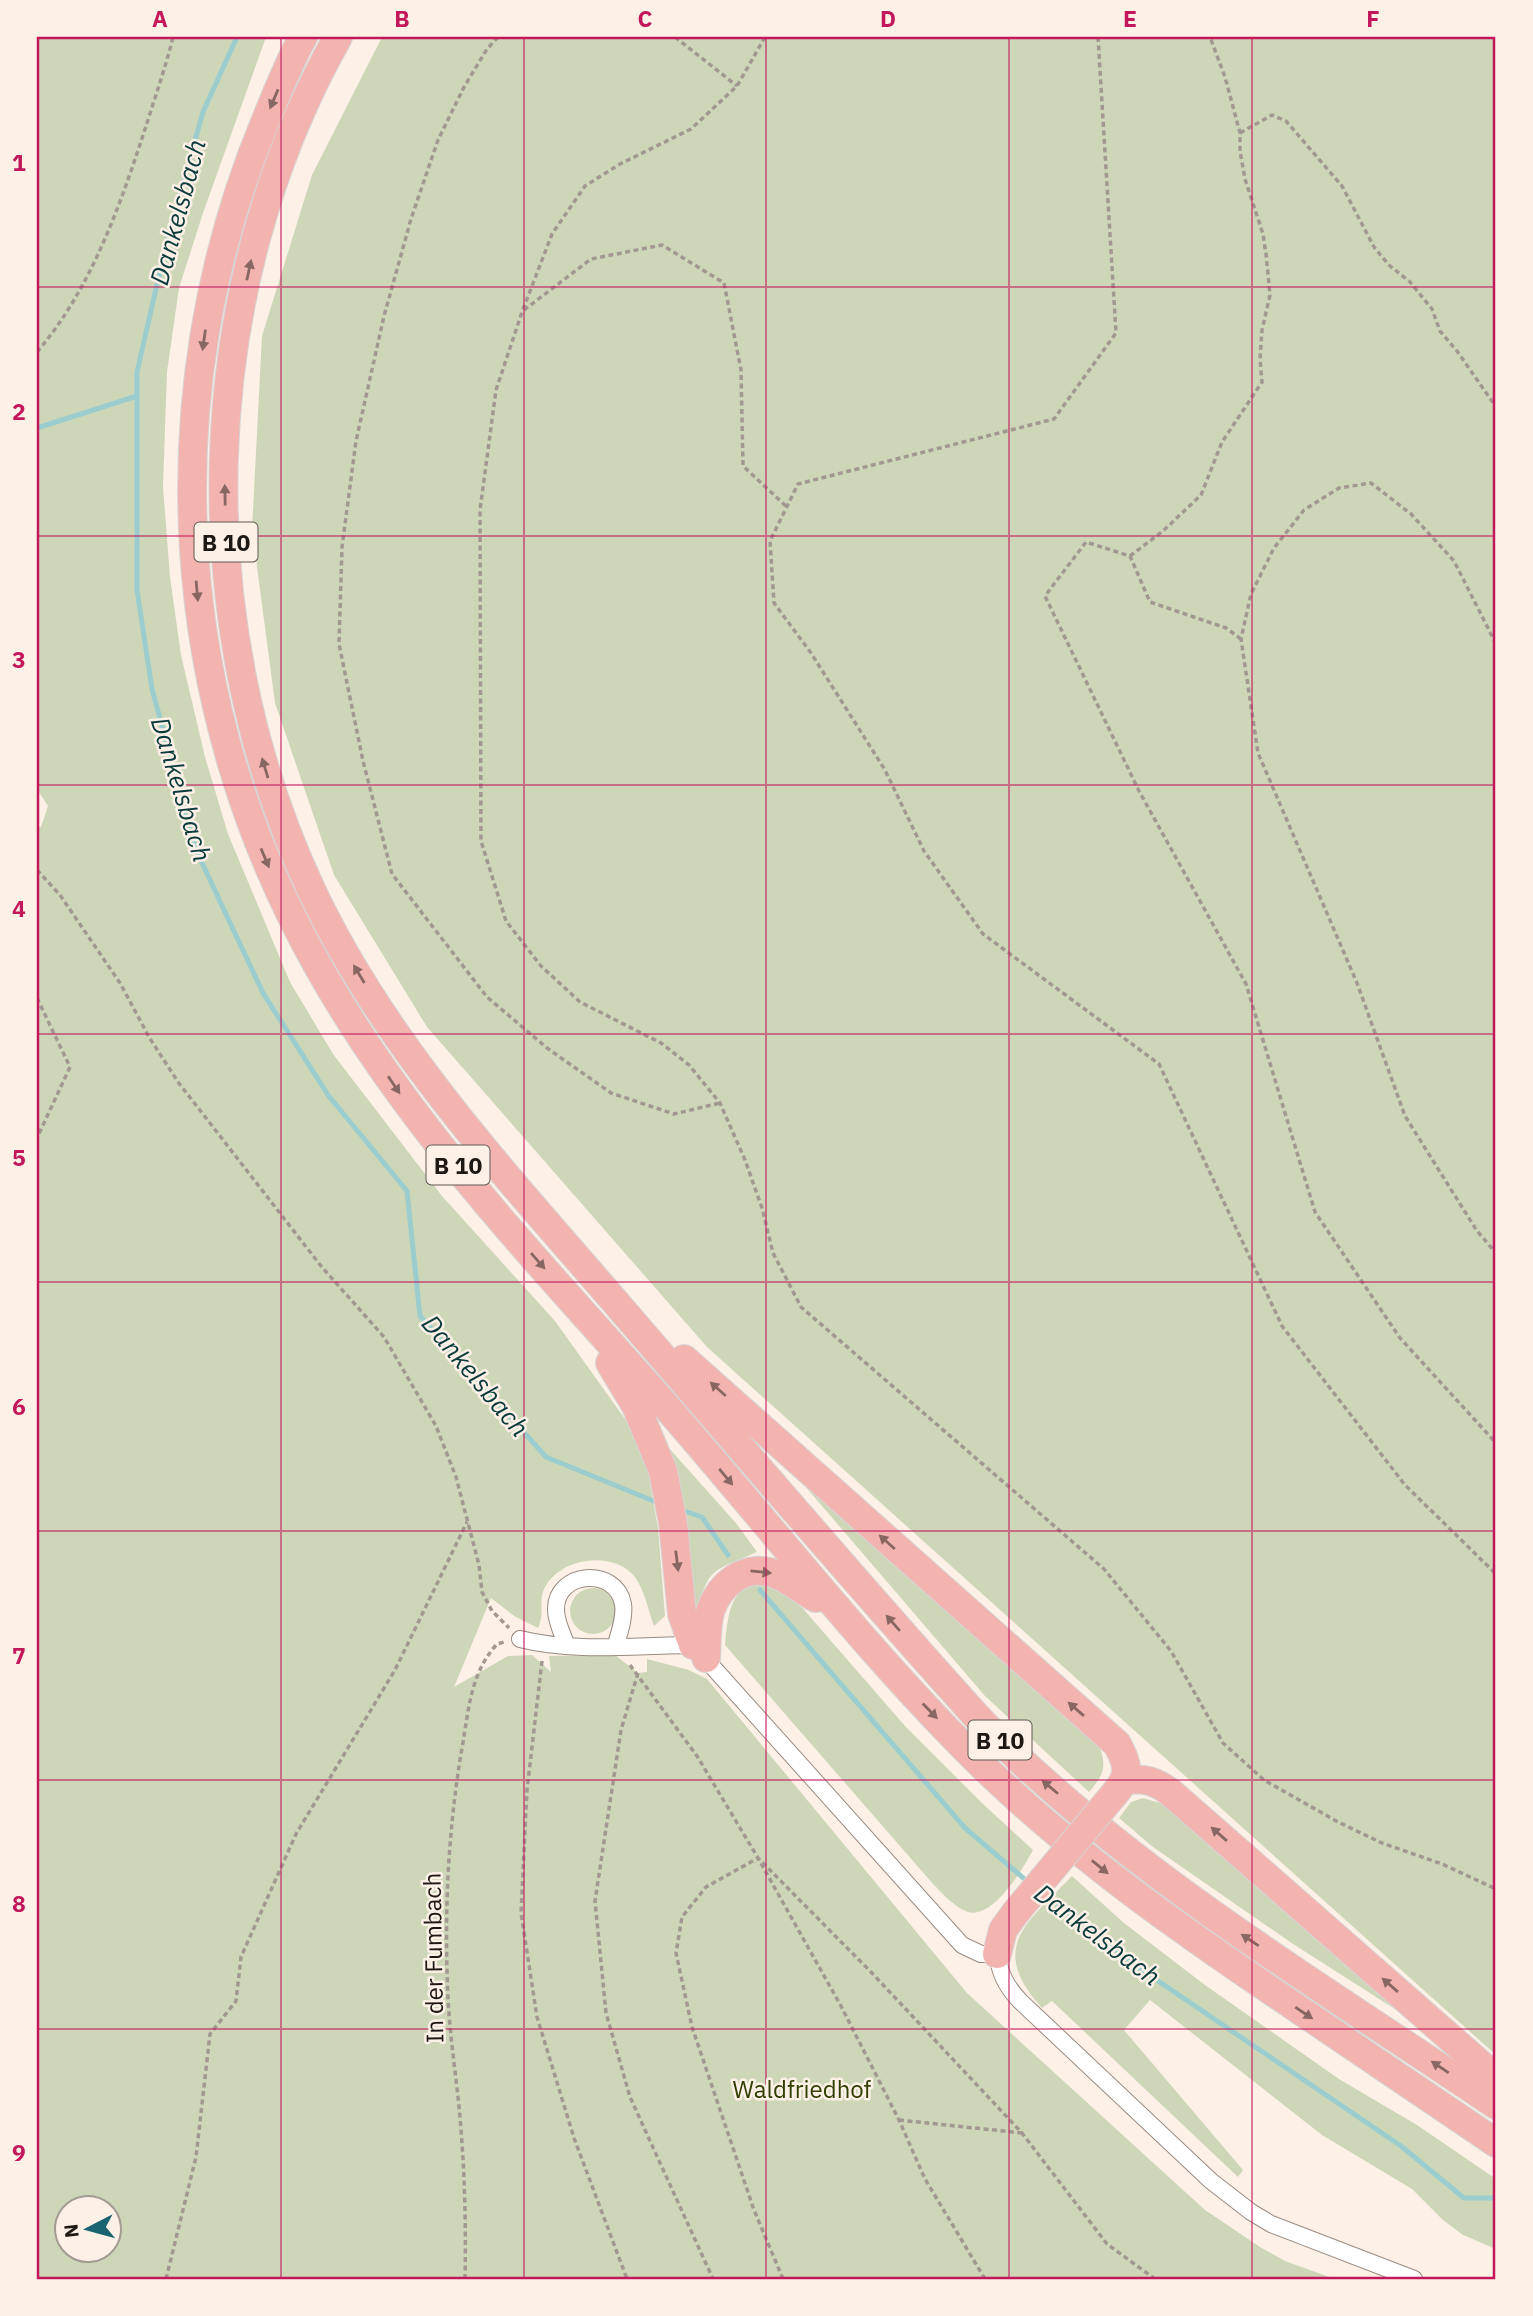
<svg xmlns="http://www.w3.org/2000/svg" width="1533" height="2316" viewBox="0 0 1533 2316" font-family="'IBM Plex Sans',sans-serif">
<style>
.green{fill:#cdd7b8;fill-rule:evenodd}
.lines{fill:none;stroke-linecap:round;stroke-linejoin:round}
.stream{stroke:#9bcdce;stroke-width:5}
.street-casing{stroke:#9a8b81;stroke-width:18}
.highway-casing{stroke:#d6d5d5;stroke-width:30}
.path{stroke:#a29891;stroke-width:3.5;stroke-dasharray:5 3.5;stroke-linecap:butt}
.street{stroke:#fff;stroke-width:16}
.highway{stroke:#f3b4b0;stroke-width:28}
.highway-bridge-casing{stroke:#d6d5d5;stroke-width:30;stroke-linecap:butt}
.highway-bridge{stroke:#f3b4b0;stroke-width:28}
.oneway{fill:#886662}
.grid{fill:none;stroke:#c2185b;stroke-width:2;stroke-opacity:0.55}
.labels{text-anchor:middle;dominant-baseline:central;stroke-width:5;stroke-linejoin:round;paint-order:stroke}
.shield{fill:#fdf0e7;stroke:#605953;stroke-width:2}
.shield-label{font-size:23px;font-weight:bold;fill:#1d1814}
.street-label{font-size:24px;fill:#1d1814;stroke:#fdf0e7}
.park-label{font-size:24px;fill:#303e01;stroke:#fdf0e7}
.water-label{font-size:26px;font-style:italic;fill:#0a3b3c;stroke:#fdf0e7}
.neatline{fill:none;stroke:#c2185b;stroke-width:2.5}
.grid-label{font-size:23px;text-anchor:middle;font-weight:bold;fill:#c2185b}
</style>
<rect width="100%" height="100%" fill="#fdf0e7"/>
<!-- green -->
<path class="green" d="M37 37H266L203 213 179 288 167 372 163 487 170 577 181 655 205 757 228 834 290 982 333 1054 442 1196 555 1321 630 1426 648 1471 658 1528 665 1616 654 1626C648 1610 645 1590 634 1576 612 1549 555 1558 543 1592 539 1603 545 1613 538 1628L514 1616 491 1598 454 1687 508 1656 532 1655 551 1672 549 1656 615 1655 638 1673 647 1672V1659L689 1670 707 1679 967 1993 1205 2210 1260 2247 1285 2261 1335 2279H37V827H41L48 806 37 789ZM66 2208H108V2250H66Z
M382 37H1496V2055L707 1347 427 1027 334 875 275 703 252 529 262 336 312 175Z
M668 1447 736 1523 757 1552C712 1572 708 1566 696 1617L690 1548Z
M792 1471 1100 1748C1107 1768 1103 1776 1089 1792L985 1696Z
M763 1584 792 1596 905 1726 982 1803 1033 1850C1023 1869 993 1919 968 1912 954 1907 943 1894 933 1884L725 1645C727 1626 728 1598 746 1587 750 1585 758 1584 763 1584Z
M570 1611a23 23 0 1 1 46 0a23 23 0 1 1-46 0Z
M1143 1798 1170 1806 1423 2027 1293 1944 1153 1847 1119 1818 1131 1802Z
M1072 1876 1124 1923 1205 1985 1339 2079 1417 2125 1496 2179V2249L1463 2235 1443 2220 1412 2189 1322 2135 1150 2000 1124 2030 1243 2170 1238 2177 1052 2001 1042 2008C987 1947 1027 1923 1072 1876Z"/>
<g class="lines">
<!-- stream -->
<path class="stream" d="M237 37 203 112 166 245 137 372V590L152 689 195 848 263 993 328 1095 407 1191 420 1316 546 1457 656 1502
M37 428 137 396
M684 1511 702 1517 728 1555
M760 1590 965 1828 1029 1883
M1042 1893 1145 1972 1401 2146 1464 2198H1496"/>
<defs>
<path id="street" d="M520 1639C576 1653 635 1645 693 1645L962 1945 981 1954H997C1000 1974 1006 1986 1020 2001L1211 2181 1251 2212 1271 2224 1414 2279
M567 1646C563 1635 556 1622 556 1610 555 1571 616 1566 623 1604 625 1618 619 1634 615 1647"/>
<path id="highway" d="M303 37C288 64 277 93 265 122 151 397 172 710 319 968 408 1127 537 1260 657 1396 768 1522 870 1657 991 1774 1078 1857 1177 1927 1276 1994 1349 2044 1423 2093 1496 2143
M338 37C194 292 187 622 310 887 383 1044 505 1174 617 1304 737 1443 855 1582 978 1718 998 1738 1018 1759 1039 1777 1178 1902 1341 2000 1496 2105
M684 1359 1117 1744C1128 1764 1131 1774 1116 1792
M610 1363 636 1406 663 1471 673 1523 682 1614 693 1645
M706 1658C707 1642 706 1624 711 1609 720 1585 742 1566 769 1572 787 1576 800 1590 816 1598
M1126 1780C1145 1778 1155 1781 1170 1792L1496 2078
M997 1954 1003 1930 1016 1912"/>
</defs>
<!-- street casing -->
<use href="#street" class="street-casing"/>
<!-- highway casing -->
<use href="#highway" class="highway-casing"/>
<!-- path -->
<path class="path" d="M498 37 487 49 464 87 438 140 411 219 384 316 356 441 342 547 339 644 363 761 392 874 487 997 547 1048 611 1093 674 1114 720 1103
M675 37 737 86
M765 37 737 86 691 129 620 164 585 186 552 234 522 312 496 390 480 510 481 841 506 921 541 966 580 1002 661 1043 689 1065 720 1103 745 1160 762 1208 773 1253 801 1307 1104 1569 1171 1651 1223 1743 1264 1780 1338 1822 1382 1843 1442 1864 1496 1889
M1098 37 1116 333 1054 419 798 484 770 541 774 603 811 653 885 770 924 851 983 934 1159 1064 1282 1326 1405 1485 1496 1574
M1240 133 1272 115 1286 121 1342 186 1374 247 1389 265 1410 282 1432 309 1440 331 1457 351 1496 407
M524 310 591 259 662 245 724 283 741 370 743 466 787 507
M37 352C92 288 121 203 147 123 156 94 166 66 173 37
M1130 556 1163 531 1201 495 1222 442 1262 382 1260 359 1262 330 1270 295 1266 254 1263 234 1245 179 1240 151V133L1225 77 1210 37
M1241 639 1226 628 1150 602 1130 556 1086 542 1045 596 1139 791 1246 984 1315 1212 1400 1338 1496 1443
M1496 644 1454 561 1411 514 1371 483 1339 488 1304 510 1274 548 1251 594 1241 639 1258 753 1357 983 1405 1116 1477 1231 1496 1253
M37 870 60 895 120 983 149 1037 178 1082 321 1266 384 1337 436 1426 456 1477 479 1565 482 1592 492 1611 509 1628
M37 998 70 1067 37 1138
M542 1661 527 1790 521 1913 537 2017 574 2138 627 2279
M630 1665 697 1756 758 1858 841 2006 899 2120 925 2179 985 2279
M638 1673 621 1730 595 1901 606 2013 630 2097 713 2279
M899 2120 1022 2133
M166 2279 196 2157 210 2034 236 2001 241 1957 296 1834 395 1670 467 1522
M465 2279C466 2230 465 2180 461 2130 458 2086 450 2042 448 1997 444 1914 448 1830 462 1748 469 1709 470 1674 497 1644L504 1642
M783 2279 754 2210 692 2027 676 1953 682 1917 706 1887 758 1858 871 1972 1022 2133 1107 2244 1155 2279"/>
<!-- street -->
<use href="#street" class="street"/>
<!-- highway -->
<use href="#highway" class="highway"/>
<defs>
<path id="highway-bridge" d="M1016 1912 1116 1792"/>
</defs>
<!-- highway-bridge casing -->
<use href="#highway-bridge" class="highway-bridge-casing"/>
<!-- highway-bridge -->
<use href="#highway-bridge" class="highway-bridge"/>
</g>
<!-- one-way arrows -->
<defs><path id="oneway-solid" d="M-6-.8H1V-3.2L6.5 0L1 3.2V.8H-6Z" transform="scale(1.75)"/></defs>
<g class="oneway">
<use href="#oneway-solid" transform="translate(274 99) rotate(113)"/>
<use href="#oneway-solid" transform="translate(249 270) rotate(-78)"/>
<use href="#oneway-solid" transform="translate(204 340) rotate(98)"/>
<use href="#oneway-solid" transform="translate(225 495) rotate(-91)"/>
<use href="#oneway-solid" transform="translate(197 591) rotate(85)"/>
<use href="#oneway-solid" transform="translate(265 768) rotate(-107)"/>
<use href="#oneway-solid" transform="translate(265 858) rotate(67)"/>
<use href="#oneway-solid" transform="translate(359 974) rotate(-121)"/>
<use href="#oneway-solid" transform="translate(394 1085) rotate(56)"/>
<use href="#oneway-solid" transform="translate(538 1261) rotate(49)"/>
<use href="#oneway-solid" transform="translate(718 1389) rotate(-138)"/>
<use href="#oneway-solid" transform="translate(726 1477) rotate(50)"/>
<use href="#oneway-solid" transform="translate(887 1542) rotate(-138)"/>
<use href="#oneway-solid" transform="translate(677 1561) rotate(83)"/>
<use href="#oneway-solid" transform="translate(761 1572) rotate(6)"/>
<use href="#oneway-solid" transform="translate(893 1623) rotate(-131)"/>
<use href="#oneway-solid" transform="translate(1076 1709) rotate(-139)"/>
<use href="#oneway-solid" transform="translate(930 1711) rotate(46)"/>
<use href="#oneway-solid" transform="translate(1050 1787) rotate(-140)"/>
<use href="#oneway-solid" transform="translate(1219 1834) rotate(-139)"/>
<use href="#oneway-solid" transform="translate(1100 1867) rotate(39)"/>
<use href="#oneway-solid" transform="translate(1250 1940) rotate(-146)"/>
<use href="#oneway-solid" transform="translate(1390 1985) rotate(-139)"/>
<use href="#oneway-solid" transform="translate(1304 2013) rotate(34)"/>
<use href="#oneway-solid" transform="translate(1440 2067) rotate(-146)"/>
</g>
<!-- grid -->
<path class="grid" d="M281 37V2279M524 37V2279M766 37V2279M1009 37V2279M1252 37V2279M37 287H1496M37 536H1496M37 785H1496M37 1034H1496M37 1282H1496M37 1531H1496M37 1780H1496M37 2029H1496"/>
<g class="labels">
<!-- shield labels -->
<g class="shield">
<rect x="194.5" y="522.5" width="63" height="39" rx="5"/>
<rect x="426.5" y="1145.5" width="63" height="39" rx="5"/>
<rect x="968.5" y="1720.5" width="63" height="39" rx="5"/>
</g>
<g class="shield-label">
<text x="226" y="542">B 10</text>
<text x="458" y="1165">B 10</text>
<text x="1000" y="1740">B 10</text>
</g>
<!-- street labels -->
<g class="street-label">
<text transform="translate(433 1958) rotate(-91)">In der Fumbach</text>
</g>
<!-- park labels -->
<g class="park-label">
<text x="802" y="2089">Waldfriedhof</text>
</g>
<!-- water labels -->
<g class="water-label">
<text transform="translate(177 212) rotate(-75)">Dankelsbach</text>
<text transform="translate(182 789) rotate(73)">Dankelsbach</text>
<text transform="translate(476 1375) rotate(50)">Dankelsbach</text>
<text transform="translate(1098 1934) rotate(37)">Dankelsbach</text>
</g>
</g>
<!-- border -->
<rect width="1533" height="2316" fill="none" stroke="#fdf0e7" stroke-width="77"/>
<!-- north arrow -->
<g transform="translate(88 2229) rotate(264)"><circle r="33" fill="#fdf0e7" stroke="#a39a93" stroke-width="2"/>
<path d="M0-5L12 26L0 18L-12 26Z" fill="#196470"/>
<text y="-10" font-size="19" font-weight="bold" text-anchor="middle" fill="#1d1814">N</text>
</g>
<rect x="38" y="38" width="1456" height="2240" class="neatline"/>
<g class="grid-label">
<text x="160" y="27">A</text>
<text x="402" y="27">B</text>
<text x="645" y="27">C</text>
<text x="888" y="27">D</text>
<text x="1130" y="27">E</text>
<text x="1373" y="27">F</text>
<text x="19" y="171">1</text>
<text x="19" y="420">2</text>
<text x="19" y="668">3</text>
<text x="19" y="917">4</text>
<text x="19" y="1166">5</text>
<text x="19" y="1415">6</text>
<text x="19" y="1664">7</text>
<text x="19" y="1912">8</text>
<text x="19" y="2161">9</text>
</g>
</svg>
